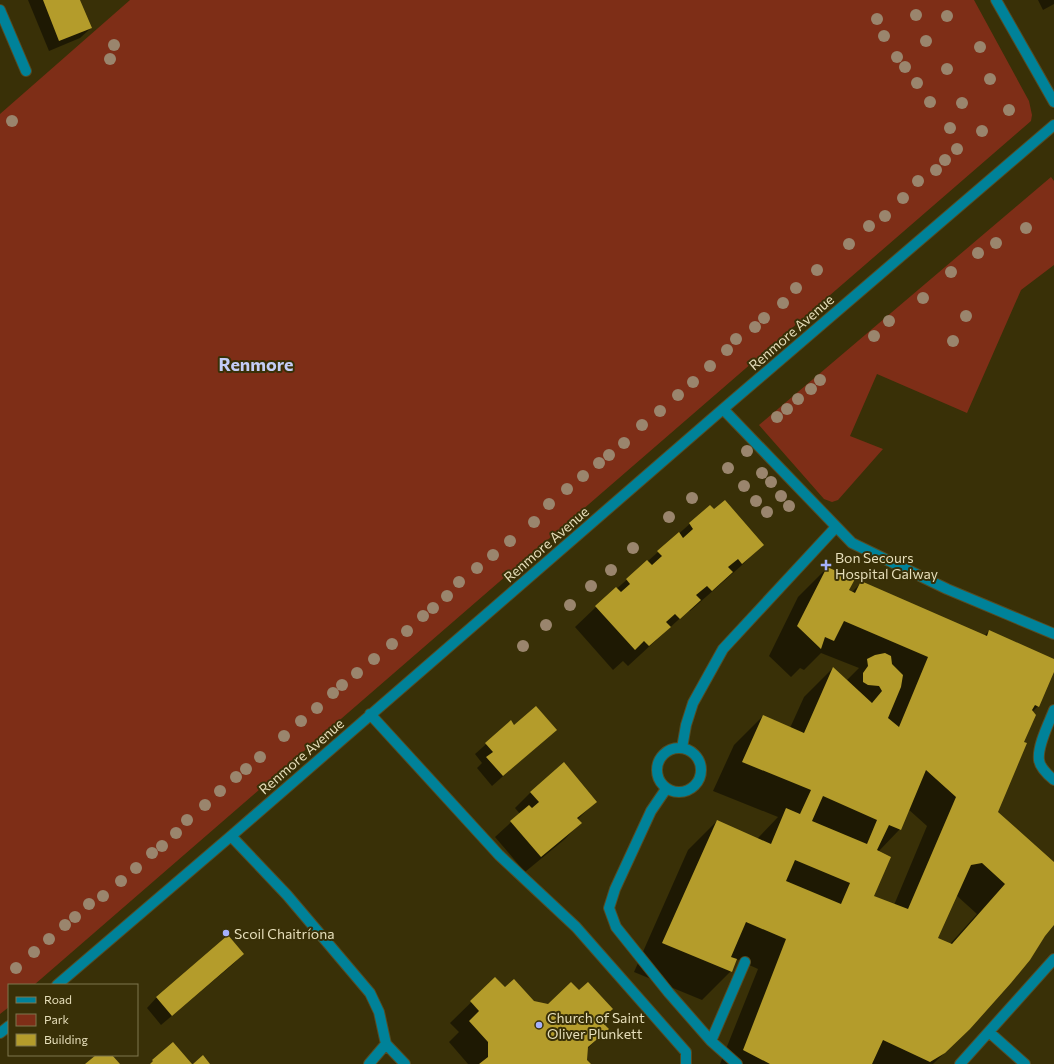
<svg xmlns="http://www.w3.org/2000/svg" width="1054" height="1064" viewBox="0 0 1054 1064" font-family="Commissioner,sans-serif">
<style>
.green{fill:#7e2e17}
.shadow{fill:#0007;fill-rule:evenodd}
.building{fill:#b49c2b;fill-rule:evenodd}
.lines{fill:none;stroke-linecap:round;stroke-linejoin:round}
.minor-casing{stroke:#554c24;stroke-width:12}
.minor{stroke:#008299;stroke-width:10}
.tree{fill:#9a856d}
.poi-dot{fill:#a5b1fc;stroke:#393007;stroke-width:1.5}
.labels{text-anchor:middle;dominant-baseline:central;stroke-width:4;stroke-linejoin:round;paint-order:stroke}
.street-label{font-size:14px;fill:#e7dfbb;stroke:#393007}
.poi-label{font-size:14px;fill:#e7dfbb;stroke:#393007;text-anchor:start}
.district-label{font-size:18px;font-weight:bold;fill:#c4cdf7;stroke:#393007}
</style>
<rect width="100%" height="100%" fill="#393007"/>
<!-- green -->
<path class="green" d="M130 0H974L1029 101 1032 115 1031 121 34 985H9V1007L0 1014V114Z
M1051 177 1054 181V265L1021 290 967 413 877 374 850 436 883 449 838 500 832 502 824 499 759 425Z"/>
<!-- shadow -->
<path class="shadow" d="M28 0H79L91 28 80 38 49 51Z
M1038 0H1054V4L1043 10Z
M710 506 714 510 762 545 741 566 690 611 689 610 628 666 623 661 613 670 575 627 596 607Z
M827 568 847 590 852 592 861 583 984 636 989 631 1054 660V669L1038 706 1032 712 1023 743 997 813 1054 863V924L969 1029 933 1064H720L758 969 736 959 731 971 702 1000 634 972 688 850 717 821 757 839 778 817 713 791 734 745 763 716 790 728 804 697 833 668 846 681 859 668 821 653 804 670 800 668 791 677 769 656 798 597ZM908 809 927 826 894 905 873 896 878 852 900 829ZM956 895 977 914 950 944 937 939Z
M511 722 514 726 555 730 492 786 477 768 482 763 475 754Z
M531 792 596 801 577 820 580 823 565 839 525 872 495 837 520 814 515 808Z
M243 954 232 965 161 1025 147 1008 157 997Z
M495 979 505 989 534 1002 548 1005 579 992 612 1009 600 1021 607 1029 586 1050V1060L590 1064H468L449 1042 459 1032 450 1023Z"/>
<!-- building -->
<path class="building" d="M43 0H80L92 28 59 41Z
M725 500 764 545 742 564 738 559 728 567 733 572 712 591 707 586 696 595 701 600 680 619 675 614 666 622 671 627 649 646 644 641 635 650 595 606 616 587 621 592 630 584 626 579 647 560 652 565 662 556 657 551 679 532 683 538 693 529 689 523 710 505 714 509Z
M827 567 855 579 849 590 855 593 861 581 987 636 989 630 1054 659V672L1039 707 1035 705 1032 710 1036 715 1024 742 1027 743 998 812 1054 862V925L1045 936 1030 960 1011 983 970 1029 945 1053 930 1062 883 1040 872 1064H770L743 1050 786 939 746 922 731 957 737 959 732 972 662 943 717 820 771 844 786 808 800 814 811 790 742 762 763 715 804 733 833 667 872 703 882 691 879 686 868 685 863 682V673L868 666 867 659 875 655 885 653 891 656 892 664 903 675 901 687 888 718 899 727 928 657 844 621 834 641 825 637 821 649 797 626ZM926 770 956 797 908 909 874 896 891 857 877 850 889 825 901 830ZM823 796 877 820 867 844 812 821ZM795 860 850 883 841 904 786 881ZM982 863 1005 884 952 944 938 938 971 865Z
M536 706 557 730 503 776 486 757 493 752 485 743 511 720 514 725Z
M564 762 597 802 577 818 582 823 541 857 510 821 529 805 532 808 539 802 530 792Z
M228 935 244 954 172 1016 156 997Z
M495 977 505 987 514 979 534 1001 548 1004 571 982 579 990 588 982 613 1009 600 1020 609 1029 588 1047 587 1060 591 1064H479L488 1057V1042L469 1021 479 1011 470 1001Z
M173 1042 192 1064H150L153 1061 152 1060Z
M96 1055H112L120 1064H85Z
M203 1055 210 1064H193Z"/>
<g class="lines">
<defs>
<path id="minor" d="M996 0 1054 102
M0 10 26 71
M723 409 852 543 947 589 1054 634
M1054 710C1049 723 1037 746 1039 760 1040 768 1048 775 1054 780
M370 714 499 855 576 927 686 1052V1064
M657 770a22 22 0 1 1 44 0a22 22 0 1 1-44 0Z
M682 748 686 725 693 703 723 649 836 527
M666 789 651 811 615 889 609 908 616 927 669 993 711 1041 737 1064
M231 836 287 895 370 993 379 1012 386 1044 405 1064
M57 985 231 836 723 409 1054 125
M989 1032 1025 1064
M0 1033 9 1026
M711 1041 745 962
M369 1064 386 1044
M960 1064 1054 959"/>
</defs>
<!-- minor casing -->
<use href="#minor" class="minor-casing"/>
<!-- minor -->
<use href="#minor" class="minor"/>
</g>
<!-- trees -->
<g class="tree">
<circle cx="916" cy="15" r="6"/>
<circle cx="947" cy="16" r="6"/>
<circle cx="877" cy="19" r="6"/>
<circle cx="884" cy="36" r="6"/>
<circle cx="926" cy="41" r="6"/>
<circle cx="114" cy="45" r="6"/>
<circle cx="980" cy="47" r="6"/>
<circle cx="897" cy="57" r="6"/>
<circle cx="110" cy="59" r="6"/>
<circle cx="905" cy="67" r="6"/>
<circle cx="947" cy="69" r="6"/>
<circle cx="990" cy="79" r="6"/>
<circle cx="917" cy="83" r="6"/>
<circle cx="930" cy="102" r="6"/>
<circle cx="962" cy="103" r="6"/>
<circle cx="1009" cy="110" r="6"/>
<circle cx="12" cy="121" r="6"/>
<circle cx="950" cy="128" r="6"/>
<circle cx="982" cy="131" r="6"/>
<circle cx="957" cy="149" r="6"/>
<circle cx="945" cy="160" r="6"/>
<circle cx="936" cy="170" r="6"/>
<circle cx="918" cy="181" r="6"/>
<circle cx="903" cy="198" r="6"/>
<circle cx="885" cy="216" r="6"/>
<circle cx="869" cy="226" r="6"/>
<circle cx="1026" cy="228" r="6"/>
<circle cx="996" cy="243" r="6"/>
<circle cx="849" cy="244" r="6"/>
<circle cx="978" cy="253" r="6"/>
<circle cx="817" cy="270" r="6"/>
<circle cx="951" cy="272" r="6"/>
<circle cx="796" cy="288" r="6"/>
<circle cx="923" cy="298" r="6"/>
<circle cx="783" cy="303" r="6"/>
<circle cx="966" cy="316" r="6"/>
<circle cx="764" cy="318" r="6"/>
<circle cx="889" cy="321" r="6"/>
<circle cx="755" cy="327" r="6"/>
<circle cx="874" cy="336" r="6"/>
<circle cx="736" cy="339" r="6"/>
<circle cx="953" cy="341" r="6"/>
<circle cx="727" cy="350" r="6"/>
<circle cx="710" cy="366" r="6"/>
<circle cx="820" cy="380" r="6"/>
<circle cx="693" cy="382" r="6"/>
<circle cx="811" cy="389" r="6"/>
<circle cx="678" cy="395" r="6"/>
<circle cx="798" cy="399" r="6"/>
<circle cx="787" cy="409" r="6"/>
<circle cx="660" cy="411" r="6"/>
<circle cx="777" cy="417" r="6"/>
<circle cx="642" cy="425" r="6"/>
<circle cx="624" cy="443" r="6"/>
<circle cx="747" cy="451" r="6"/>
<circle cx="609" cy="455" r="6"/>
<circle cx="599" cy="463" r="6"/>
<circle cx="728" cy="468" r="6"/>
<circle cx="762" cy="473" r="6"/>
<circle cx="583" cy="476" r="6"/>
<circle cx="771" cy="482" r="6"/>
<circle cx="744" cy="486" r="6"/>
<circle cx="567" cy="489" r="6"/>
<circle cx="781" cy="496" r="6"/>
<circle cx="692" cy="498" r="6"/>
<circle cx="756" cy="501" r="6"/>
<circle cx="549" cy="504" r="6"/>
<circle cx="789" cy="506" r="6"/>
<circle cx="767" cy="512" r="6"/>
<circle cx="669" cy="517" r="6"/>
<circle cx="534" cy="522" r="6"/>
<circle cx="510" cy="541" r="6"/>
<circle cx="633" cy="548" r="6"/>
<circle cx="493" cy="555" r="6"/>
<circle cx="477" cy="568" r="6"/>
<circle cx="611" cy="570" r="6"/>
<circle cx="459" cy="582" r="6"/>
<circle cx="591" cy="586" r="6"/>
<circle cx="447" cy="596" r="6"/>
<circle cx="570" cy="605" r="6"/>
<circle cx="433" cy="608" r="6"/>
<circle cx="423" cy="616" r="6"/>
<circle cx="546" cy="625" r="6"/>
<circle cx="407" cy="631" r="6"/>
<circle cx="392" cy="644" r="6"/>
<circle cx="523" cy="646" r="6"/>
<circle cx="374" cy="659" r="6"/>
<circle cx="357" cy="673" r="6"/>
<circle cx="342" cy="685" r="6"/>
<circle cx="333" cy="693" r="6"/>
<circle cx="317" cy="708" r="6"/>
<circle cx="301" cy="721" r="6"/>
<circle cx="284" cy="736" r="6"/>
<circle cx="260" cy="757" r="6"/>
<circle cx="246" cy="769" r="6"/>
<circle cx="236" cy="777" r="6"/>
<circle cx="220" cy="791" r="6"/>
<circle cx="205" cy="805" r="6"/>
<circle cx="187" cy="820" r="6"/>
<circle cx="176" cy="833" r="6"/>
<circle cx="162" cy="846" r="6"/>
<circle cx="152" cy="853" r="6"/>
<circle cx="136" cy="868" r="6"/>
<circle cx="121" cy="881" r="6"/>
<circle cx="103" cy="896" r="6"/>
<circle cx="89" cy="904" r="6"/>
<circle cx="75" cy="917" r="6"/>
<circle cx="65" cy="925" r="6"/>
<circle cx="49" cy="939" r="6"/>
<circle cx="34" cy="952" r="6"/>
<circle cx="16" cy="968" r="6"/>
</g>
<!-- markers -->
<g class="poi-dot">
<path d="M824 559h4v4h4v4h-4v4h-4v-4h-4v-4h4z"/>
<circle cx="226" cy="933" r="4"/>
<circle cx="539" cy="1025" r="4"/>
</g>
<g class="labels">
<!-- street labels -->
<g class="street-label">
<text transform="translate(791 332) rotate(-41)">Renmore Avenue</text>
<text transform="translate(546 544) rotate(-41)">Renmore Avenue</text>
<text transform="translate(301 756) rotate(-41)">Renmore Avenue</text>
</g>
<!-- poi labels -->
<g class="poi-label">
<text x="835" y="557">Bon Secours<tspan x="835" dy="16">Hospital Galway</tspan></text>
<text x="234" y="933">Scoil Chaitríona</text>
<text x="547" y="1017">Church of Saint<tspan x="547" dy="16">Oliver Plunkett</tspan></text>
</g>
<!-- district labels -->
<g class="district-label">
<text x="256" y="364">Renmore</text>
</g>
</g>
<!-- legend -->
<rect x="8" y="984" width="130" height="72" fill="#393007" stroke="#7f764f"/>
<rect x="16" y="997" width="20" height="6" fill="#008299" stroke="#7f764f"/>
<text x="44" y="1004" font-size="12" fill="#e7dfbb">Road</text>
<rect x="16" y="1014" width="20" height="12" fill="#7e2e17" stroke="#7f764f"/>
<text x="44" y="1024" font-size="12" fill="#e7dfbb">Park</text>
<rect x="16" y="1034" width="20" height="12" fill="#b49c2b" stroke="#7f764f"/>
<text x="44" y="1044" font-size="12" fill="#e7dfbb">Building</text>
</svg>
